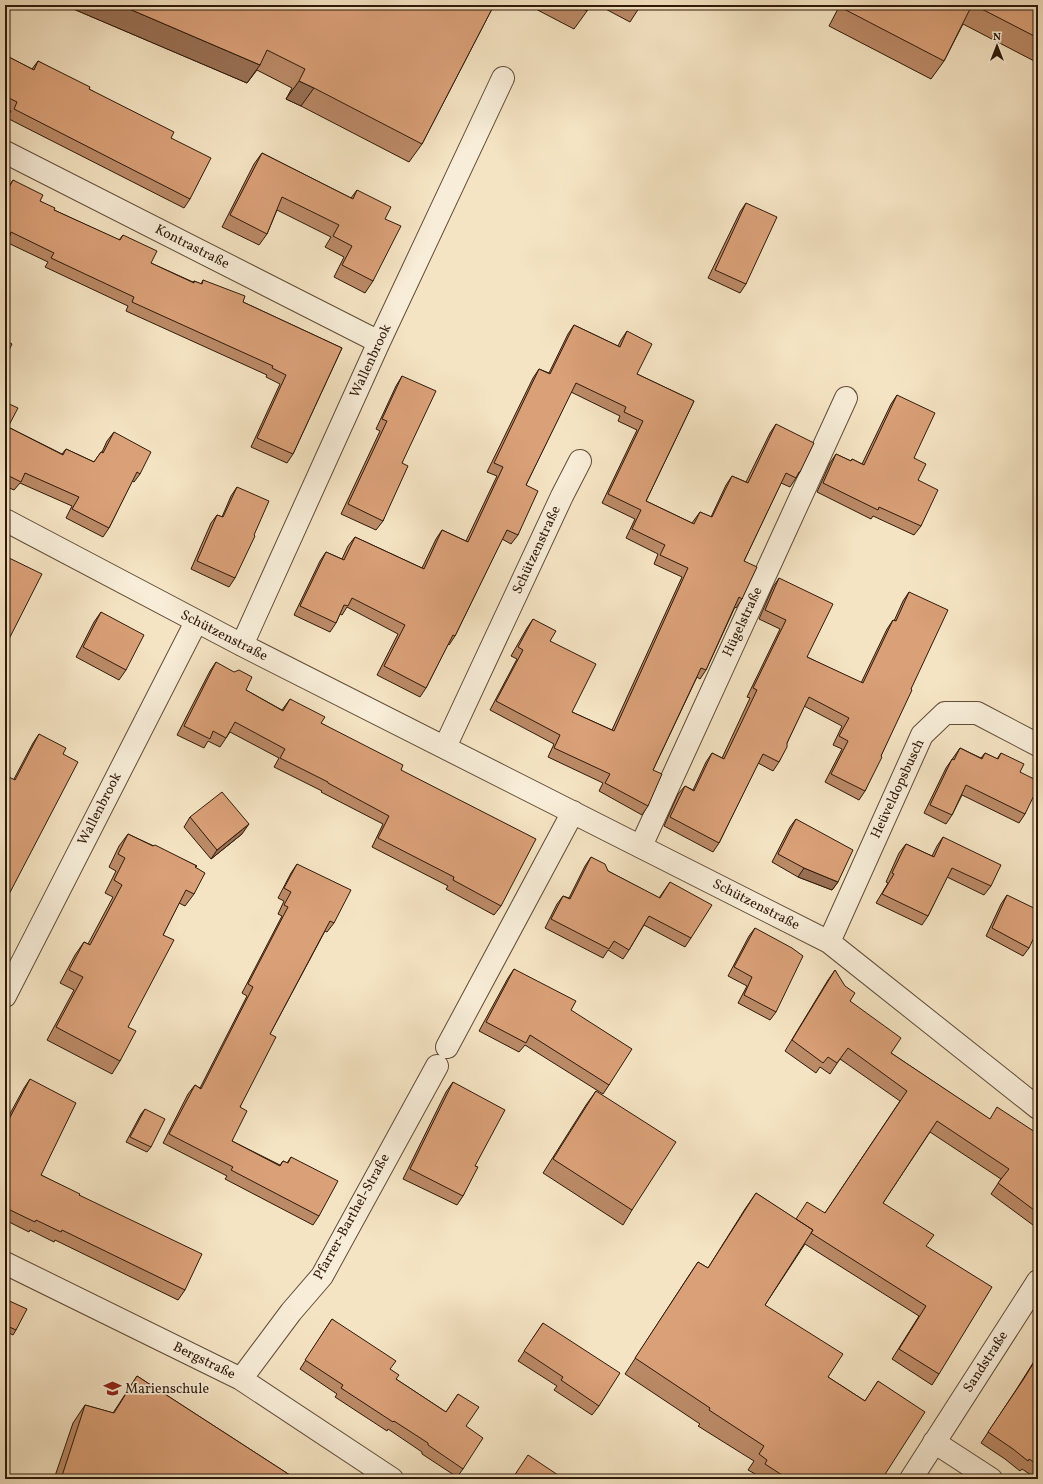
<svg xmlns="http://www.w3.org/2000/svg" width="1043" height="1484" viewBox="0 0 1043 1484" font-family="Vollkorn,serif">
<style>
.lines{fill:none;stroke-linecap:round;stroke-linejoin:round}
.minor-casing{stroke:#604c38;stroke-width:24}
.minor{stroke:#f8edd8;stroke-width:22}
.wall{fill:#bb8a67;stroke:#2f1909}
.shaded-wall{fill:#997054;stroke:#2f1909}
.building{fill:#daa078;stroke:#2f1909}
.labels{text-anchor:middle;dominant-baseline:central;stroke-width:3.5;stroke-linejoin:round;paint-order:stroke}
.street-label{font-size:14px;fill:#2f1909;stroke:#f8edd8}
.poi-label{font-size:14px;fill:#2f1909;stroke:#f8edd8;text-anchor:start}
</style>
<rect width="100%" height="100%" fill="#f5e4c3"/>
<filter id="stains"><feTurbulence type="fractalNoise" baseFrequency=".005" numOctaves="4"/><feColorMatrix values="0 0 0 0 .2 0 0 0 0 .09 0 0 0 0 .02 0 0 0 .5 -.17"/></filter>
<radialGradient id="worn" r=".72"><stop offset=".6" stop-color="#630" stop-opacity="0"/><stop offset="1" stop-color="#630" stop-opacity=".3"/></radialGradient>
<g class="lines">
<defs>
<path id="minor" d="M5 152 379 342
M5 520 242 645 829 942 1038 1108
M242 645 379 342 503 78
M445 747 562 496 580 461
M641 846 846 398
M829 942 922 735 945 713H977L1038 745
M5 996 196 622
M447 1047 573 812
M5 1263 241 1379 392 1479
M241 1379 291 1312 322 1276 437 1066
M934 1442 991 1479
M911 1479 1038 1281"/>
</defs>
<!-- minor casing -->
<use href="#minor" class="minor-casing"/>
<!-- minor -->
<use href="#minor" class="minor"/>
</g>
<!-- wall -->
<path class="wall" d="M64 5H494L422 144 409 162 301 106 286 99 292 88 257 70 247 83Z
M528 5H590L587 11 574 29Z
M598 5H641L630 22Z
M840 5H1038V63L963 24 944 61 931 79 829 26Z
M5 55 32 69 38 61 89 89 171 138 190 199 184 208 7 118 11 111 5 108Z
M262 153 351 198 357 190 385 219 373 281 365 293 334 277 344 257 325 247 331 237 277 210 267 234 259 245 222 227 254 164Z
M13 180 40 201 54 210 119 240 123 235 151 263 193 282 194 281 201 284 203 280 243 302 342 348 293 454 287 463 251 447 280 384 266 377 267 375 126 311 128 306 45 267 48 262 6 242 5 243V192Z
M746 203V284L740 293 708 278 740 212Z
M574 325 618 346 621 340 627 331 637 374 694 401 646 501 692 523 700 512 711 517 726 485 732 476 746 482 770 433 776 424 800 472 790 487 781 483 744 561 742 599 736 608 735 607 706 670 700 679 697 677 653 770 648 806 642 815 599 791 603 783 548 757 554 744 490 710 517 659 511 656 527 628 533 619 550 641 572 712 612 730 682 577 654 564 658 554 626 538 635 519 602 503 637 430 618 421 620 416 571 392 526 485 518 535 511 544 502 539 455 636 449 645 448 644 426 688 420 697 377 675 398 634 347 607 342 615 340 614 336 623 330 632 294 615 320 561 326 552 342 559 348 546 355 537 422 568 436 539 442 530 466 541 497 476 487 472 533 378 539 369 549 373 568 334Z
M402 376V463L383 521 376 530 341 514 380 431 376 429 396 386Z
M897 395 914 458 918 480 921 526 914 535 873 516 871 519 817 492 830 463 836 454 851 461 852 459 862 464 891 404Z
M5 402 8 427 62 454 66 449 94 462 101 452H102L107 441 114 432 140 474 134 482 132 481 109 528 103 537 66 518 72 506 20 483 14 490 5 486Z
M237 487 235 578 229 587 191 569 211 523 217 515 222 517 231 496Z
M5 556 8 641 5 644Z
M779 578 807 657 861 683 887 629 893 620 894 621 903 601 909 592 911 689 865 791 859 800 825 782 842 749 833 745 842 726 804 706 787 743 779 762 773 771 758 763 719 843 713 852 664 826 678 794 685 786 693 790 706 762 712 753 722 758 750 698 747 697 780 629 759 619 773 587Z
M101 612 126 670 119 680 76 657 94 622Z
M216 662 246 690 282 710 290 699 321 723 401 770 501 906 494 915 446 889 448 886 372 847 383 824 321 792 322 791 274 767 279 758 230 732 220 747 208 741 204 748 177 735 210 671Z
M39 734 63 754 5 902 14 779 33 743Z
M960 748 981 758 985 753 997 759 1001 753 1020 772 1025 814 1019 823 962 795 952 815 946 824 924 813 946 768Z
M190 817 242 834 211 859 184 827Z
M796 819 838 882 832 890 798 877 772 862 790 827Z
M128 834 197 866 195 868 194 894 185 906 179 903 163 935 128 1027 120 1061 112 1074 47 1040 74 990 60 983 75 955 84 942 88 944 113 897 105 893 116 871 109 867 119 846Z
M943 837 991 886 984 895 947 877 928 916 922 925 876 903 888 883 886 882 899 853 906 844 932 856 937 846Z
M591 857 608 871 659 898 670 882 691 938 685 947 644 925 629 950 623 959 608 950 603 958 545 928 557 904 563 896 569 898 585 866Z
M297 864 334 923 327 932 325 931 270 1034 240 1107 232 1141 280 1165 283 1161 287 1163 291 1157 319 1216 313 1225 225 1179 227 1176 163 1143 188 1094 195 1085 200 1088 247 996 242 993 282 916 278 914 284 901 278 898 291 873Z
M1007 895 1029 948 1023 956 986 936 1001 904Z
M755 928 776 1012 770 1020 738 1003 747 986 728 976 749 936Z
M514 969 571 1010 609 1085 603 1094 525 1045 519 1052 479 1031 508 978Z
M835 970 850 1001 891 1053 989 1119 1038 1134V1226L1037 1228 991 1194 1001 1179 930 1132 883 1203 926 1246 939 1374 932 1385 892 1359 919 1316 805 1244 765 1305 828 1377 865 1401 878 1381 882 1479H754L757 1475 748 1470 754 1461 698 1426 700 1424 625 1374 688 1277 698 1262 708 1268 745 1209 756 1193 795 1219 825 1213 900 1101 840 1059 830 1074 820 1067 816 1073 785 1051 828 980Z
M30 1079 41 1175 79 1195 185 1290 178 1300 55 1240 54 1242 30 1230 29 1232 5 1220V1123L24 1088Z
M453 1082 475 1166 463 1196 457 1205 403 1179 446 1092Z
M596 1091 632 1210 623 1225 543 1173 586 1105Z
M145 1109 151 1147 147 1152 126 1142 141 1114Z
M5 1299 16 1330 13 1335 5 1331Z
M332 1319 390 1369 396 1379 446 1412 458 1394 466 1426 463 1469 457 1477 422 1454V1452L388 1429 387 1431 335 1397 337 1394 300 1369Z
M543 1323 599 1406 592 1415 554 1390 557 1386 518 1361Z
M1038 1355V1479H1037L1022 1469 1020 1471 1005 1459 981 1443 1016 1390Z
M137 1376 296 1479H54L73 1423 85 1405 113 1413Z"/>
<!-- shaded-wall -->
<path class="shaded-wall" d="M64 5H120L260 65 247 83Z
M299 81 314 88 301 106 286 99Z
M249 824 242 834 211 859 217 850Z
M804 868 838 882 832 890 798 877Z"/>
<!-- building -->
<path class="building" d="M120 5H494L422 144 314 88 299 81 305 69 267 50 260 65Z
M575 5H590L587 11Z
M843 5H972L944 61 842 8Z
M974 5H1038V38Z
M5 55 34 70 38 61 90 87 89 89 174 132 171 138 211 158 190 199 14 109 17 102 5 96Z
M262 153 353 199 357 190 391 207 385 219 401 226 373 281 342 265 352 246 333 236 339 225 282 197 267 234 230 215Z
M13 180 43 195 40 201 55 208 54 210 120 240 123 235 157 251 151 263 194 283V281L202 284 203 280 245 296 243 302 342 348 293 454 257 438 286 375 272 368 273 366 132 302 134 297 51 258 54 253 11 232 10 236 5 234V195Z
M746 203 777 217 746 284 715 270Z
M574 325 620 347 627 331 652 344 637 374 694 401 646 501 694 524 700 512 712 517 732 476 748 483 776 424 814 443 800 472H799L796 478 786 473 744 561 757 567 742 599 739 597 706 670 701 668 653 770 662 774 648 806 605 783 610 774 554 748 560 735 496 701 523 650 518 647 533 619 556 631 550 641 596 664 572 712 614 731 688 568 660 555 665 545 632 529 641 510 608 494 643 421 624 412 626 407 576 383 526 485 538 491 518 535 507 530 455 636 453 635 426 688 384 666 405 625 352 598 348 606 344 605 336 623 300 606 326 552 344 560 355 537 424 569 442 530 468 542 503 467 494 463 539 369 550 374Z
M5 340 12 344 5 358Z
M402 376 436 391 402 463 408 466 383 521 348 504 387 421 382 419Z
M897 395 935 413 914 458 926 464 918 480 938 490 921 526 879 507 878 510 823 483 836 454 851 461 852 459 864 465Z
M5 402 18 408 8 427 63 455 66 449 94 462 101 452 103 453 114 432 151 452 140 474 137 472 109 528 72 509 79 497 25 473 21 482 5 474Z
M237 487 269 501 254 535 255 536 235 578 197 561 217 515 223 517Z
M5 556 42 574 8 641 5 640Z
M779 578 833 604 807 657 863 683 893 620 896 621 909 592 948 610 911 689 912 690 881 756 882 757 865 791 831 774 848 741 839 736 849 718 809 697 787 743V747L779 762 763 754 719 843 670 817 685 786 694 791 712 753 724 759 757 690 753 688 786 620 765 610Z
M101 612 144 635 126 670 83 647Z
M216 662 234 672 239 670 252 677 246 690 283 711 290 699 325 717 321 723 403 765 401 770 536 839 501 906 453 880 454 877 378 838 389 816 328 783V782L280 758 285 749 235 722 226 738 213 731 210 739 184 726Z
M39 734 66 748 63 754 78 762 5 902V775L15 780Z
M960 748 982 759 985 753 998 759 1001 753 1024 764 1020 772 1038 781V787L1025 814 966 785 952 815 930 805 952 759 954 760Z
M222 792 249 824 217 850 190 817Z
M796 819 853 850 838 882 804 868 778 854Z
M128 834 153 846 155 845 197 866 195 867 205 873 194 894 186 890 163 935 174 940 128 1027 136 1031 120 1061 56 1027 83 977 69 970 84 942 90 945 122 885 114 880 125 858 118 854Z
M943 837 1001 865 991 886 952 868 928 916 882 894 894 874 892 873 906 844 934 857Z
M591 857 605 864 608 871 660 898 670 882 712 905 691 938 649 916 629 950 614 941 609 949 551 919 563 896 570 899Z
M297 864 351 890 334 923 330 921 270 1034 276 1037 240 1107 247 1111 232 1141 280 1166 283 1161 288 1163 291 1157 338 1181 319 1216 231 1170 233 1167 169 1134 195 1085 201 1089 253 987 248 984 288 907 284 905 291 892 284 888Z
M1007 895 1038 910V929L1029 948 992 928Z
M755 928 792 948 803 956 776 1012 744 995 752 977 734 967Z
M514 969 576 1001 571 1010 632 1049 609 1085 530 1035 526 1043 486 1022Z
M835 970 845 986 855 993 850 1001 901 1038 891 1053 990 1119 997 1107 1038 1134V1213L998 1183 1009 1169 937 1121 883 1203 934 1235 926 1246 992 1287 939 1374 899 1349 926 1306 811 1233 813 1230 796 1219 807 1202 825 1213 907 1091 848 1048 837 1063 828 1057 823 1063 792 1040Z
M30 1079 76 1103 41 1175 80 1194 79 1195 202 1254 185 1290 62 1230 61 1232 36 1220 35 1222 8 1209 7 1211 5 1210V1127Z
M453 1082 505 1110 475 1166 478 1167 463 1196 410 1169Z
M596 1091 676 1142 632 1210 553 1159Z
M145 1109 165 1119 151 1147 130 1137Z
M756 1193 813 1230 765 1305 843 1354 828 1377 865 1401 878 1381 925 1412 882 1479H780L782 1475 765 1464 767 1460 759 1454 764 1446 709 1410 710 1408 635 1358 698 1262 708 1268Z
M5 1299 27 1309 16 1330 5 1325Z
M332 1319 396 1361 390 1369 399 1375 396 1379 446 1412 458 1394 479 1407 466 1426 483 1438 463 1469 428 1445V1443L394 1421 393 1422 341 1388 343 1385 305 1360Z
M543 1323 620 1373 599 1406 561 1380 563 1377 524 1351Z
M1038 1356V1465L1029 1459 1028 1461 1013 1449 988 1432 1023 1380Z
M137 1376 296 1479H61L85 1405 114 1413Z
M528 1455 564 1479H512Z"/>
<!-- icons -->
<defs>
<symbol id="school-bare" viewBox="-9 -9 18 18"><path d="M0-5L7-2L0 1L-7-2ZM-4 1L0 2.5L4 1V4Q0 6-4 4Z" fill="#8f2418" stroke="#f8edd8" stroke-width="2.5" paint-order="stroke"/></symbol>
</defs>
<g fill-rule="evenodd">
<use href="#school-bare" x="100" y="1376" width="25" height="25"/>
</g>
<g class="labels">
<!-- street labels -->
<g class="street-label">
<text transform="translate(192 247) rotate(27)">Kontrastraße</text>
<text transform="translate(371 361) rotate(-65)">Wallenbrook</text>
<text transform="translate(537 550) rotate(-65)">Schützenstraße</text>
<text transform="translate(743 622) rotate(-65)">Hügelstraße</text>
<text transform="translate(224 636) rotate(27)">Schützenstraße</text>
<text transform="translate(898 789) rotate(-65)">Heüveldopsbusch</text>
<text transform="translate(100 809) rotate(-63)">Wallenbrook</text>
<text transform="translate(756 905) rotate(27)">Schützenstraße</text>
<text transform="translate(352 1217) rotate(-61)">Pfarrer-Barthel-Straße</text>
<text transform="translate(204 1361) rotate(26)">Bergstraße</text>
<text transform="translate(986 1362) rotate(-57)">Sandstraße</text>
</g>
<!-- poi labels -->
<g class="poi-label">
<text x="125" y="1389">Marienschule</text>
</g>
</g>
<!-- margin -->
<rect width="1043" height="1484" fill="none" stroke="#f5e4c3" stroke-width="20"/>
<rect x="6" y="6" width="1031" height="1472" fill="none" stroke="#2f1909" stroke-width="2"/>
<rect x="10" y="10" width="1023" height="1464" fill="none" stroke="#2f1909"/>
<!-- north arrow -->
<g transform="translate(997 46)" stroke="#f8edd8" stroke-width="3" paint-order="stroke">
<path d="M0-3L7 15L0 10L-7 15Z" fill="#2f1909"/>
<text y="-6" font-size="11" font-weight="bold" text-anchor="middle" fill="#2f1909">N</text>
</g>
<rect width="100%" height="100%" filter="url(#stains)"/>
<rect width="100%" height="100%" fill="url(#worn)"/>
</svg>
